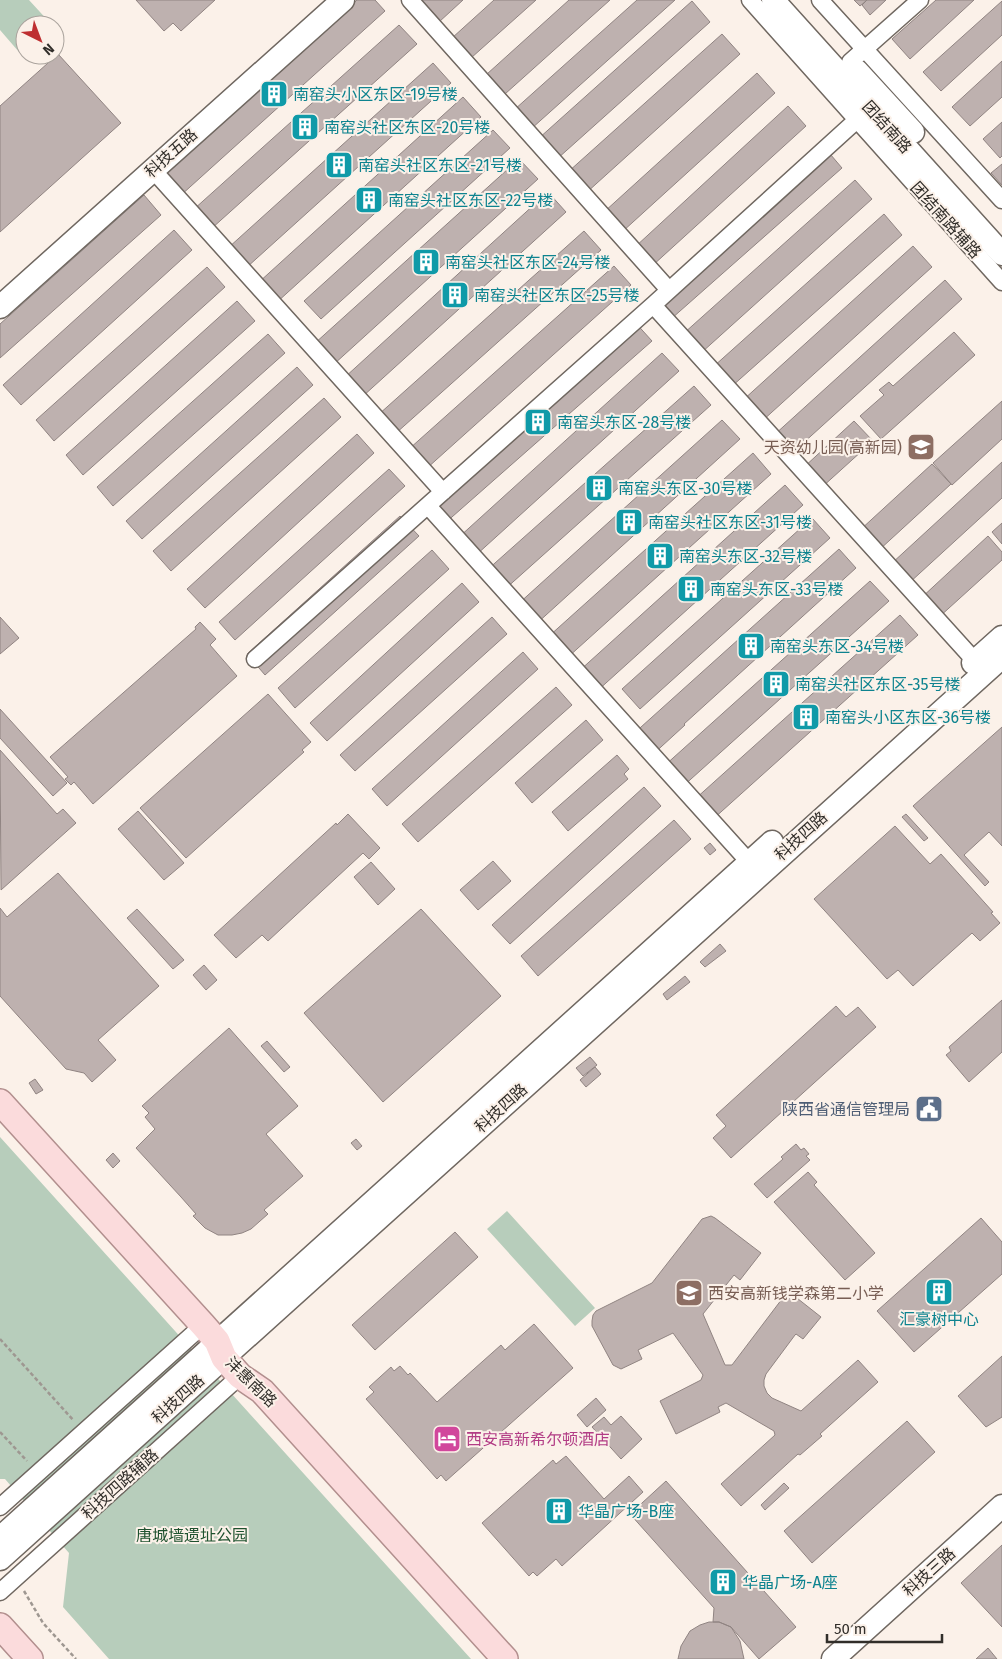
<svg xmlns="http://www.w3.org/2000/svg" width="1002" height="1659" viewBox="0 0 1002 1659" font-family="'Fira Sans','Noto Sans SC',sans-serif">
<style>
.green{fill:#b7cdbb}
.building{fill:#beb1af;stroke:#908482}
.lines{fill:none;stroke-linecap:round;stroke-linejoin:round}
.street-casing{stroke:#6f6760;stroke-width:19}
.secondary-casing{stroke:#6f6760;stroke-width:25}
.primary-casing{stroke:#b28f8e;stroke-width:28}
.path{stroke:#9e9791;stroke-width:2.5;stroke-dasharray:4 2.5;stroke-linecap:butt}
.street{stroke:#fff;stroke-width:16}
.secondary{stroke:#fff;stroke-width:22}
.primary{stroke:#fbdbdc;stroke-width:25}
.labels{text-anchor:middle;dominant-baseline:central;stroke-width:4;stroke-linejoin:round;paint-order:stroke}
.culture-label{font-size:16px;fill:#0d838f;stroke:#fbf1e9;text-anchor:start}
.street-label{font-size:16px;fill:#312e2a;stroke:#fbf1e9}
.education-label{font-size:16px;fill:#785e54;stroke:#fbf1e9;text-anchor:end}
.service-label{font-size:16px;fill:#4e5e75;stroke:#fbf1e9;text-anchor:end}
.hotel-label{font-size:16px;fill:#b23c85;stroke:#fbf1e9;text-anchor:start}
.park-label{font-size:16px;fill:#1e512e;stroke:#fbf1e9}
</style>
<rect width="100%" height="100%" fill="#fbf1e9"/>
<!-- green -->
<path class="green" d="M0 0H29L51 24 25 25V47L19 52 0 30Z
M0 1137 471 1659H109L63 1607 69 1553 5 1479H0Z
M507 1211 595 1308 575 1326 487 1229Z"/>
<!-- building -->
<path class="building" d="M136 0H215L181 31 173 23 164 31Z
M357 0H375L385 11 180 196 162 176Z
M421 0H463L439 22Z
M494 0H536L471 58 452 38Z
M569 0H610L505 94 487 74Z
M637 0H675L531 129 514 110Z
M854 0H867L860 6Z
M867 0H886L870 15 862 5Z
M936 0H974L910 59 892 39Z
M692 1 710 22 557 159 538 139Z
M1002 1V35L941 91 923 72Z
M399 25 417 44 211 229 193 210Z
M722 34 740 54 586 193 568 172Z
M58 54 121 123 0 232V106Z
M1002 61V97L970 126 952 107Z
M433 63 451 83 246 268 228 248Z
M757 73 775 93 622 232 604 212Z
M463 97 481 117 276 303 258 283Z
M788 106 806 126 652 266 635 247Z
M1002 122V156L1000 158 983 139Z
M493 130 510 148 321 319 304 301Z
M825 148 842 168 671 319 653 300Z
M519 159 538 179 333 365 314 344Z
M1002 164V185L991 173Z
M855 180 872 199 701 353 683 334Z
M548 192 566 212 362 397 344 378Z
M144 195 161 215 0 358V324Z
M884 214 902 235 731 387 713 367Z
M174 230 192 250 21 405 3 385Z
M584 231 601 250 395 434 378 415Z
M913 246 932 267 761 422 742 401Z
M614 266 631 285 426 469 409 449Z
M207 267 225 287 54 441 36 420Z
M945 280 962 299 790 455 773 436Z
M237 301 255 321 83 475 66 455Z
M633 320 652 341 444 524 425 503Z
M954 332 975 355 881 439 860 416 884 395 879 390 889 382 893 386Z
M268 334 285 353 113 506 97 487Z
M662 353 679 371 475 556 458 538Z
M297 367 313 385 142 539 126 521Z
M694 386 711 405 504 590 486 571Z
M324 398 341 417 171 571 153 551Z
M1002 401V439L952 485 933 463Z
M722 420 740 439 535 625 517 605Z
M854 421 873 441 821 488 803 468Z
M357 434 374 453 205 608 187 589Z
M753 453 771 474 567 658 548 637Z
M1002 462V498L908 584 891 564Z
M932 464 951 484 878 551 859 531Z
M389 469 405 486 235 640 219 622Z
M785 485 803 505 596 692 578 672Z
M400 516 419 536 265 675 247 654Z
M812 518 830 538 640 709 622 689Z
M1002 523V544L992 532Z
M988 536 1002 552V560L938 618 920 599Z
M839 549 856 568 684 724 685 725 650 757 631 736Z
M432 550 449 569 295 708 278 688Z
M870 581 889 601 681 788 663 767Z
M462 583 479 602 327 741 310 723Z
M900 615 918 635 712 820 694 800Z
M0 617 19 638 0 654Z
M492 617 507 634 355 771 340 755Z
M200 622 216 639 210 645 237 676 93 804 74 782 71 785 65 779 68 777 50 757 196 629 195 627Z
M523 652 538 669 387 806 372 789Z
M556 687 572 705 418 842 402 824Z
M268 694 311 742 302 750 304 752 186 858 140 808Z
M0 709 67 783 53 796 0 738Z
M586 720 603 740 532 803 515 783Z
M1002 727V846L989 832 964 855 989 882 985 886 913 806Z
M0 750 57 814 63 809 76 823 1 890Z
M617 755 629 769 624 774 628 779 568 831 552 812Z
M644 787 661 806 510 944 492 925Z
M138 811 184 863 164 880 118 829Z
M348 814 380 848 369 859 363 853 268 941 262 935 236 958 214 935 336 823 337 825Z
M906 814 928 838 924 841 902 817Z
M674 820 691 839 538 976 521 956Z
M895 826 930 864 941 854 993 912 991 913 1000 923 980 941 972 933 913 986 898 970 887 979 814 899Z
M710 843 716 850 710 855 704 848Z
M493 861 511 881 478 910 460 890Z
M371 862 395 889 378 905 354 877Z
M58 873 159 986 98 1040 116 1060 92 1082 84 1073 66 1069 0 996V908L7 917Z
M137 909 184 960 173 969 127 918Z
M421 909 501 996 383 1102 304 1013Z
M720 944 726 951 705 967 700 962Z
M204 965 217 980 206 990 193 975Z
M685 976 690 982 667 1000 663 994Z
M1002 1000V1052L969 1082 946 1055 951 1051 949 1047Z
M836 1006 846 1017 858 1007 876 1027 731 1158 713 1138 726 1126 716 1115Z
M229 1028 298 1106 266 1134 303 1176 264 1210 268 1214 251 1229 242 1233 232 1235H218L205 1228 193 1216 196 1214 181 1197 136 1148 155 1129 145 1117 149 1113 142 1106Z
M267 1041 290 1067 284 1072 261 1046Z
M590 1057 597 1065 583 1076 576 1068Z
M595 1067 601 1074 586 1087 580 1080Z
M35 1079 43 1090 36 1094 29 1083Z
M356 1139 362 1146 357 1150 351 1143Z
M796 1144 801 1150 804 1148 809 1154 806 1156 810 1160 767 1198 754 1184 783 1159 781 1157Z
M113 1153 120 1161 113 1168 106 1160Z
M808 1172 817 1182 814 1185 875 1253 845 1280 774 1202Z
M711 1216 715 1218 761 1253 740 1280 734 1275 703 1314 725 1365H732L788 1291 821 1317 803 1339 796 1334 795 1335 766 1374 764 1380V1386L767 1393 772 1398 801 1411 858 1360 878 1382 820 1434 822 1436 800 1455 798 1454 741 1506 721 1484 775 1435 774 1431 726 1403 718 1407 720 1412 676 1434 660 1401 701 1380 703 1375 673 1333 638 1350 642 1359 621 1369 613 1365 592 1326V1321L593 1315 596 1311 652 1283 702 1219Z
M981 1218 1002 1242V1274L914 1352 877 1311Z
M455 1232 478 1257 375 1350 352 1325Z
M534 1324 573 1368 446 1481 441 1475 437 1479 366 1399 374 1392 369 1387 391 1367 394 1371 400 1366 408 1375 410 1373 437 1402 501 1345 505 1350Z
M1002 1356V1417L986 1427 958 1396Z
M596 1398 606 1410 587 1427 577 1415Z
M621 1416 642 1439 621 1459 592 1427 604 1417 611 1425Z
M907 1421 935 1452 812 1563 784 1531Z
M566 1456 604 1499 629 1476 643 1492 562 1566 556 1559 537 1576 533 1572 529 1576 482 1523 553 1460 556 1464Z
M666 1481 796 1627 759 1659 731 1627 719 1622H713L714 1608 630 1514Z
M784 1483 789 1488 765 1510 761 1505Z
M1002 1545V1627L961 1583Z
M709 1622H719L731 1627 740 1641 744 1659H678L681 1646 690 1631 700 1625Z
M988 1648 997 1659H976Z"/>
<g class="lines">
<defs>
<path id="street" d="M410 0 669 290
M750 0 1002 282
M820 0 1002 200
M850 62 920 0
M153 170 443 492
M653 305 975 661
M428 506 749 862
M255 659 653 305 870 108
M0 1507 203 1325
M0 1592 240 1376"/>
<path id="secondary" d="M773 0 1002 254
M857 71 913 132
M0 307 343 0
M973 663 1002 637
M0 1538 772 842
M0 1559 1002 657
M833 1659 1002 1506"/>
<path id="primary" d="M0 1102 203 1325 217 1341 224 1358 240 1376 262 1391 505 1659
M0 1626 30 1659"/>
</defs>
<!-- street casing -->
<use href="#street" class="street-casing"/>
<!-- secondary casing -->
<use href="#secondary" class="secondary-casing"/>
<!-- primary casing -->
<use href="#primary" class="primary-casing"/>
<!-- path -->
<path class="path" d="M0 1339 74 1421
M0 1432 27 1461
M24 1591 43 1623 76 1659"/>
<!-- street -->
<use href="#street" class="street"/>
<!-- secondary -->
<use href="#secondary" class="secondary"/>
<!-- primary -->
<use href="#primary" class="primary"/>
</g>
<!-- icons -->
<defs>
<symbol id="building-square" viewBox="-11 -11 22 22"><rect x="-9" y="-9" width="18" height="18" rx="4" fill="#0f9aa8" stroke="#fbf1e9"/><path d="M-4-6H4V6H1V3H-1V6H-4ZM-2.5-4.3h1.7v1.8h-1.7ZM.8-4.3h1.7v1.8H.8ZM-2.5-1h1.7V.8h-1.7ZM.8-1h1.7V.8H.8Z" fill="#fff"/></symbol>
<symbol id="school-square" viewBox="-11 -11 22 22"><rect x="-9" y="-9" width="18" height="18" rx="4" fill="#8d6e63" stroke="#fbf1e9"/><path d="M0-5L7-2L0 1L-7-2ZM-4 1L0 2.5L4 1V4Q0 6-4 4Z" fill="#fff"/></symbol>
<symbol id="civic-square" viewBox="-11 -11 22 22"><rect x="-9" y="-9" width="18" height="18" rx="4" fill="#5c6f8a" stroke="#fbf1e9"/><path d="M-.6-6.5H3V-4.5H.6V-3L4-1V1h2V6H-6V1h2V-1L-.6-3ZM-1.2 2.5V6h2.4V2.5Z" fill="#fff"/></symbol>
<symbol id="hotel-square" viewBox="-11 -11 22 22"><rect x="-9" y="-9" width="18" height="18" rx="4" fill="#d1479c" stroke="#fbf1e9"/><path d="M-6-4.5h1.5V1H6V5H4.5V3h-9V5H-6ZM-4 0a1.8 1.8 0 1 1 3.6 0ZM.5 0V-2.5h3Q6-2.5 6 0Z" fill="#fff"/></symbol>
</defs>
<g fill-rule="evenodd">
<use href="#building-square" x="258" y="78" width="32" height="32"/>
<use href="#building-square" x="289" y="111" width="32" height="32"/>
<use href="#building-square" x="323" y="149" width="32" height="32"/>
<use href="#building-square" x="353" y="184" width="32" height="32"/>
<use href="#building-square" x="410" y="246" width="32" height="32"/>
<use href="#building-square" x="439" y="279" width="32" height="32"/>
<use href="#building-square" x="522" y="406" width="32" height="32"/>
<use href="#school-square" x="905" y="431" width="32" height="32"/>
<use href="#building-square" x="583" y="472" width="32" height="32"/>
<use href="#building-square" x="613" y="506" width="32" height="32"/>
<use href="#building-square" x="644" y="540" width="32" height="32"/>
<use href="#building-square" x="675" y="573" width="32" height="32"/>
<use href="#building-square" x="735" y="630" width="32" height="32"/>
<use href="#building-square" x="760" y="668" width="32" height="32"/>
<use href="#building-square" x="790" y="701" width="32" height="32"/>
<use href="#civic-square" x="913" y="1093" width="32" height="32"/>
<use href="#building-square" x="923" y="1276" width="32" height="32"/>
<use href="#school-square" x="673" y="1277" width="32" height="32"/>
<use href="#hotel-square" x="431" y="1423" width="32" height="32"/>
<use href="#building-square" x="543" y="1495" width="32" height="32"/>
<use href="#building-square" x="707" y="1566" width="32" height="32"/>
</g>
<g class="labels">
<!-- culture labels -->
<g class="culture-label">
<text x="293" y="94">南窑头小区东区-19号楼</text>
<text x="324" y="127">南窑头社区东区-20号楼</text>
<text x="358" y="165">南窑头社区东区-21号楼</text>
<text x="388" y="200">南窑头社区东区-22号楼</text>
<text x="445" y="262">南窑头社区东区-24号楼</text>
<text x="474" y="295">南窑头社区东区-25号楼</text>
<text x="557" y="422">南窑头东区-28号楼</text>
<text x="618" y="488">南窑头东区-30号楼</text>
<text x="648" y="522">南窑头社区东区-31号楼</text>
<text x="679" y="556">南窑头东区-32号楼</text>
<text x="710" y="589">南窑头东区-33号楼</text>
<text x="770" y="646">南窑头东区-34号楼</text>
<text x="795" y="684">南窑头社区东区-35号楼</text>
<text x="825" y="717">南窑头小区东区-36号楼</text>
<text x="939" y="1319" text-anchor="middle">汇豪树中心</text>
<text x="578" y="1511">华晶广场-B座</text>
<text x="742" y="1582">华晶广场-A座</text>
</g>
<!-- street labels -->
<g class="street-label">
<text transform="translate(887 127) rotate(48)">团结南路</text>
<text transform="translate(171 153) rotate(-42)">科技五路</text>
<text transform="translate(946 220) rotate(48)">团结南路辅路</text>
<text transform="translate(801 836) rotate(-42)">科技四路</text>
<text transform="translate(501 1108) rotate(-42)">科技四路</text>
<text transform="translate(251 1382) rotate(44)">沣惠南路</text>
<text transform="translate(178 1399) rotate(-42)">科技四路</text>
<text transform="translate(120 1484) rotate(-42)">科技四路辅路</text>
<text transform="translate(929 1572) rotate(-42)">科技三路</text>
</g>
<!-- education labels -->
<g class="education-label">
<text x="902" y="447">天资幼儿园(高新园)</text>
<text x="708" y="1293" text-anchor="start">西安高新钱学森第二小学</text>
</g>
<!-- service labels -->
<g class="service-label">
<text x="910" y="1109">陕西省通信管理局</text>
</g>
<!-- hotel labels -->
<g class="hotel-label">
<text x="466" y="1439">西安高新希尔顿酒店</text>
</g>
<!-- park labels -->
<g class="park-label">
<text x="192" y="1535">唐城墙遗址公园</text>
</g>
</g>
<!-- north arrow -->
<g transform="translate(40 40) rotate(138)"><circle r="24" fill="#fbf1e9" stroke="#aaa39d"/>
<path d="M0-4L9 19L0 12L-9 19Z" fill="#be2f31"/>
<text y="-8" font-size="14" font-weight="bold" text-anchor="middle" fill="#312e2a">N</text>
</g>
<!-- scale -->
<path d="M827 1634v8h115v-8" fill="none" stroke="#312e2a" stroke-width="2.5"/>
<text x="834" y="1634" font-size="15" fill="#312e2a" stroke="#fbf1e9" stroke-width="4" paint-order="stroke">50 m</text>
</svg>
